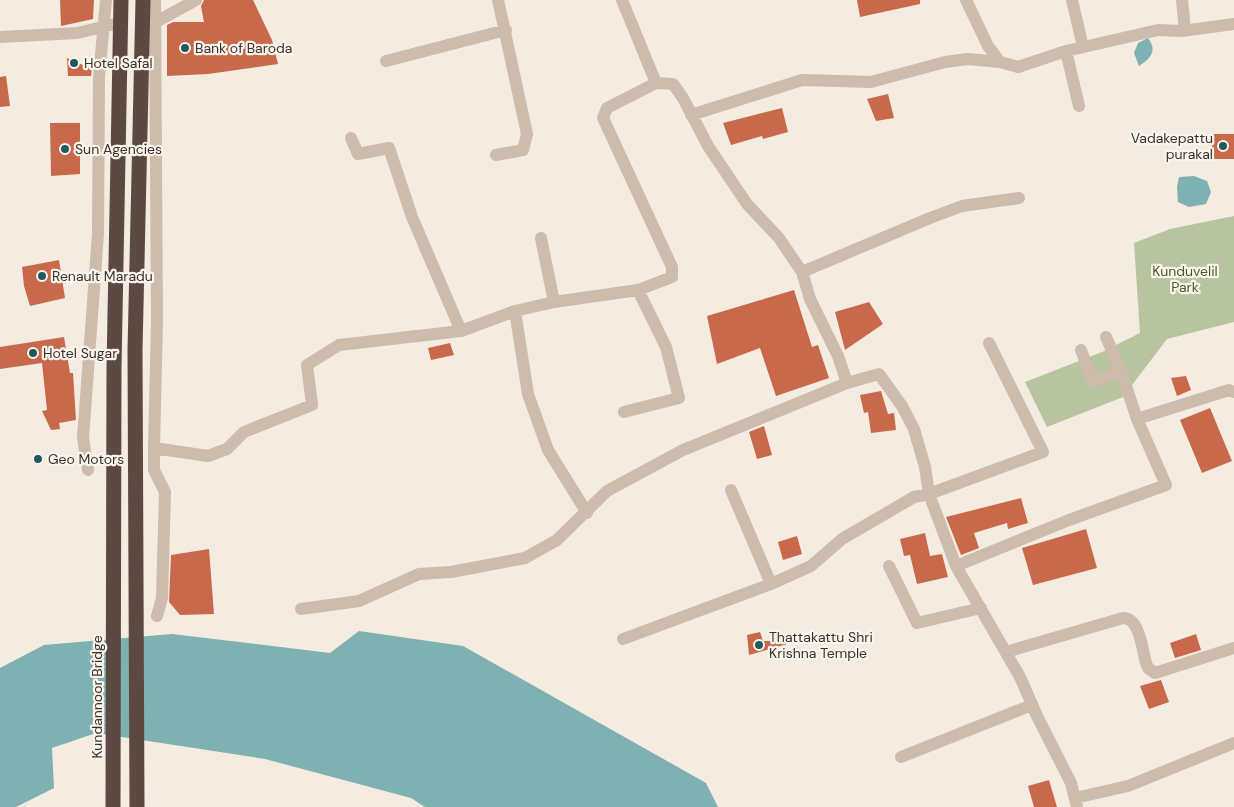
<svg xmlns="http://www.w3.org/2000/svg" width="1234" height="807" viewBox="0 0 1234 807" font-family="'DM Sans',sans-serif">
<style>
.green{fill:#b8c4a0}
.water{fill:#7fb0b2}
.building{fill:#c8694b}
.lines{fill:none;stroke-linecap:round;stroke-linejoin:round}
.minor{stroke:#cdbbac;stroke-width:12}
.highway{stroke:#5c4a42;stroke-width:15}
.poi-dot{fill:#1f5a5e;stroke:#fbf5ee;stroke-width:2}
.labels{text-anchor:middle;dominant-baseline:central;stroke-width:4.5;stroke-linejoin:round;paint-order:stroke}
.poi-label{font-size:14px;fill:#3b302b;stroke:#fbf5ee;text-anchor:start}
.park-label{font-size:14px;fill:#4a5a2e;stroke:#fbf5ee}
.street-label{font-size:14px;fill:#3b302b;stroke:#fbf5ee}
</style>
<rect width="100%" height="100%" fill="#f4ebe1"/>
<!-- green -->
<path class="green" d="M1234 216V322L1167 339 1123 397 1047 427 1025 382 1102 352 1140 333 1134 243 1170 229Z"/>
<!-- water -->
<path class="water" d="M1148 38C1158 51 1150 59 1139 66L1134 53 1138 43Z
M1194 176 1207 181 1211 192 1206 204 1189 207 1178 202 1177 187 1179 177Z
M359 631 463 646 706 783 718 807H425L411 798 265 759 96 733 52 748 54 788 16 807H0V668L44 645 172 634 330 653Z"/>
<!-- building -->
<path class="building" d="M60 0H94L93 19 61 26Z
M204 0H253L272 40 278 64 208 74 167 76V25L173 22H204L201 6Z
M857 0H920V4L860 17Z
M67 58 92 69 91 76H68Z
M6 76 10 106 0 107V77Z
M888 94 894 118 876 121 867 99Z
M782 108 788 132 763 139 762 136 731 145 723 123Z
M50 123H80V174L51 176Z
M1211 134H1234V159H1213Z
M59 260 65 298 30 306 24 286 22 267Z
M794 290 812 347 818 345 829 378 776 396 760 348 717 364 707 316Z
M869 302 883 324 845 350 835 312Z
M64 337 70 373H73L76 420 59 423 60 429 51 430 42 411 47 410 42 363 0 369V347Z
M450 343 454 355 431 360 428 348Z
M1186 376 1191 390 1177 396 1171 378Z
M881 391 888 414 894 413 896 430 871 433 868 412 864 413 860 395Z
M1210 408 1232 461 1202 473 1180 420Z
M764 426 772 455 757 459 749 432Z
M1021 498 1028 523 1008 529 1007 523 974 533 979 548 961 555 946 517Z
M1086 529 1097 568 1033 585 1022 548Z
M925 533 930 556 942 554 948 577 917 584 910 555 904 556 900 539Z
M797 536 802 554 783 560 778 542Z
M209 549 214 614 180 615 169 602 171 555Z
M760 632 763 641H787V644L749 655 747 635Z
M1196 634 1201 650 1175 658 1170 643Z
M1161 680 1169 702 1149 709 1140 686Z
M1049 780 1057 807H1034L1028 786Z"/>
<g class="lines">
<!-- minor -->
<path class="minor" d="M155 0 157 321 154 448V470L165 492 162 598 157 616
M966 0 988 46 1000 62
M1072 0 1083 47
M1182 0 1185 30
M154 23 196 0
M0 37 77 33 111 25
M1066 51 1079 106
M386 61 506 30
M656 83 673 84 683 98 708 146 747 204 779 238 802 272 810 299 838 356 847 383 879 374 902 406 914 429 925 467 929 494 956 566 1020 677 1037 716 1071 783 1077 807
M691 115 802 80 871 82 945 62 968 59 1000 62 1018 67 1066 51 1158 30 1182 31 1234 24
M351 138 358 154 389 148 412 217 461 331
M496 155 523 150 527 134 498 0
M541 238 554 302
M802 272 930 218 962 206 1019 198
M515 311 528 394 548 450 587 513
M1106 337 1121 371 1137 419
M1081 350 1093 382 1121 371
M624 412 679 398 666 347 638 290
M154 448 208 456 227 449 244 432 312 405 307 365 339 345 461 331 515 311 554 302 638 290 672 277V267L603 118 607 108 656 83 622 0
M88 470 83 438 98 234 99 77 106 0
M731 490 771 584
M889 566 917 623 981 608
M956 566 1069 520 1166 485 1137 419 1229 390 1234 392
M301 609 359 601 419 574 451 572 525 558 557 540 607 491 683 450 847 383
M623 639 771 584 811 566 842 539 914 497 929 494 1043 452 989 343
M1006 652 1123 618C1140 618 1142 649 1146 663L1148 668 1155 673 1234 648
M901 757 1032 705
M1075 798 1128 786 1234 743"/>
<!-- highway -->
<path class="highway" d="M113 807 114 368 121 0
M137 807 135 350 143 0"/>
</g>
<!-- markers -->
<g class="poi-dot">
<circle cx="185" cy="48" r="5"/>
<circle cx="74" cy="63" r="5"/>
<circle cx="1223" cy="146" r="5"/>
<circle cx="65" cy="149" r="5"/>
<circle cx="42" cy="276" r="5"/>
<circle cx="33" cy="353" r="5"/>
<circle cx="38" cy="459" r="5"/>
<circle cx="759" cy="645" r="5"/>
</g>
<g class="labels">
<!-- poi labels -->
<g class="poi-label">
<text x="195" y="48">Bank of Baroda</text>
<text x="84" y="63">Hotel Safal</text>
<text x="1213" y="138" text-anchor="end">Vadakepattu<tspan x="1213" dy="16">purakal</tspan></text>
<text x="75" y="149">Sun Agencies</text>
<text x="52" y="276">Renault Maradu</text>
<text x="43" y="353">Hotel Sugar</text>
<text x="48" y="459">Geo Motors</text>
<text x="769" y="637">Thattakattu Shri<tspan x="769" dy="16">Krishna Temple</tspan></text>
</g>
<!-- park labels -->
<g class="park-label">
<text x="1185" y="271">Kunduvelil<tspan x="1185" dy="16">Park</tspan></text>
</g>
<!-- street labels -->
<g class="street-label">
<text transform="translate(97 697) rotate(-90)">Kundannoor Bridge</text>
</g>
</g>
</svg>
